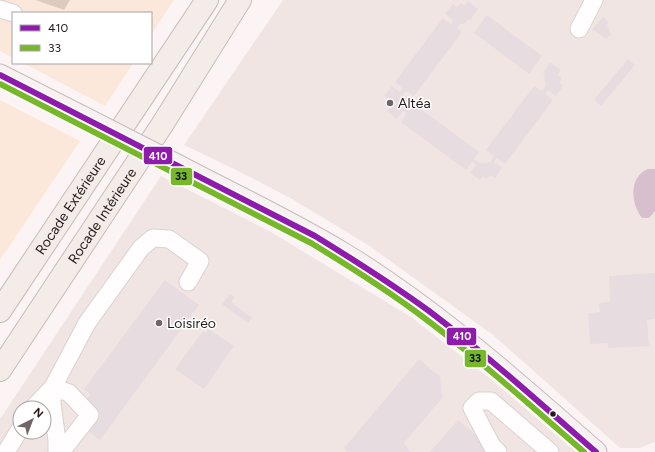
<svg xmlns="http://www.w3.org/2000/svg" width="655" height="452" viewBox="0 0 655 452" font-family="Figtree,sans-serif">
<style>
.built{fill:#f1e5e4;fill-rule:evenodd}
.green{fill:#fbe8da}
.forest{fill:#decbbe}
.water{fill:#d8bfce}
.building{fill:#e7dcdf}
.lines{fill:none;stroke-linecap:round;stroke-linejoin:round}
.minor-casing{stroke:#dbd1d1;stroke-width:19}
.major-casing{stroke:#c7bcb9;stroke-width:23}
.highway-casing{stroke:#c7bcb9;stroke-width:24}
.minor{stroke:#fffdfd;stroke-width:17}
.major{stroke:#f7f2f1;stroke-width:21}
.highway{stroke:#f3ece9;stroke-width:22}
.major-bridge-casing{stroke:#c7bcb9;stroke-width:23;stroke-linecap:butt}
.major-bridge{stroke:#f7f2f1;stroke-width:21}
.bus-1-casing{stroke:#fff;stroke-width:9}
.bus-2-casing{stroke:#fff;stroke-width:9}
.bus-1{stroke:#8f1bac;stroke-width:6}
.bus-2{stroke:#76b82a;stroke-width:6}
.poi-dot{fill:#706666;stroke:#fff;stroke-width:1.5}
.bus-dot{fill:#251919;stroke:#fff;stroke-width:1.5}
.labels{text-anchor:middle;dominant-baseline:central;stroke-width:3;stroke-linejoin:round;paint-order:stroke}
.poi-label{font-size:14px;fill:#251919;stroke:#fff;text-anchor:start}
.street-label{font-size:14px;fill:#251919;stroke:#fff}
.line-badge{stroke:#fff;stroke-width:1.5}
.badge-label{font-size:11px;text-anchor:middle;font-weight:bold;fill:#fff}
.pale-badge-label{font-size:11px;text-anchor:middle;font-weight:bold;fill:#111}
</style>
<rect width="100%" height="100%" fill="#fcf4f4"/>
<!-- built -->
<path class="built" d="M283 0H655V442L640 448H620L493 335 368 245 292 199 238 171 184 145Z
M161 176 271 232 411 317 492 380 576 452H0V419ZM20 408H44V432H20Z"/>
<!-- green -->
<path class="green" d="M0 0H35L64 10 70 0H174L151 35V13H13V58L0 51Z
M23 63H133L105 106Z
M0 100 80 141 0 260Z"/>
<!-- forest -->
<path class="forest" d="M35 0H70L64 10Z"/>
<!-- water -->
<path class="water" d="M648 169H655V211L649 218H642C631 204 628 177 648 169Z"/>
<!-- building -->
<path class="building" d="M468 1 478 9 470 20 469 19 464 24H460L457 28 462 32 414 96 406 91 402 96 403 107 409 111 414 104 479 152 474 159 480 163H485L490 162 494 156 486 150 534 86 542 91 546 86 544 77 545 75 543 73 550 62 561 70 558 75 562 78 559 82 563 86 556 96 548 90 545 94 553 100 505 164 497 158 494 162 502 168 495 178 490 175 487 179 483 176 480 180 470 173 476 165 472 162 466 170 401 122 407 113 403 111 397 119 387 111 391 106 386 103 389 99 384 96 392 86 400 92 402 88 395 82 443 18 451 24 453 20 445 14 453 4 457 7 461 3 465 6Z
M487 15 542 56 529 74 474 33Z
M603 17 609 22 607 25 611 34 606 39 592 29Z
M628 59 635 65 601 106 594 100Z
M655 273V319L647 320 649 346 608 348V343L590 344 588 313 600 312 599 303 610 302 609 276Z
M165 280 199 305 100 440 87 430 99 414 84 403 90 394 84 389Z
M230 294 235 297 231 302 252 318 248 323 222 304Z
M208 329 234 346 204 389 175 369 203 331 206 333Z
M419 359 440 377 442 398 404 443 410 452H346L347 451 344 448Z
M458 420 478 437 482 447 488 452H430Z"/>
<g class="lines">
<defs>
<path id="minor" d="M0 9 13 13
M579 29 594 0
M33 408 53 387 69 393 90 415 61 452
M6 452 20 429
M57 452V441L52 403 53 387 87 323 141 248 153 238 169 239 200 261 188 282
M498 452 492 446 472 408 479 401H491L550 452"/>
<path id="major" d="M0 75 85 118
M177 165C234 195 292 222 346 255 437 311 516 382 596 452"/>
<g id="highway">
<path id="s1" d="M0 311 207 0"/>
<path id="s2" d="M0 370 162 125 240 0"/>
</g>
</defs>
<!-- minor casing -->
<use href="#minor" class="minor-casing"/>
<!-- major casing -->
<use href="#major" class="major-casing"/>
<!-- highway casing -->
<use href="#highway" class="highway-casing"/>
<!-- minor -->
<use href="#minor" class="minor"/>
<!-- major -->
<use href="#major" class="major"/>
<!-- highway -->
<use href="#highway" class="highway"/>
<defs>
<path id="major-bridge" d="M85 118 177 165"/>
</defs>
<!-- major-bridge casing -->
<use href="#major-bridge" class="major-bridge-casing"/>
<!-- major-bridge -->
<use href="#major-bridge" class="major-bridge"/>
<defs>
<path id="bus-1" d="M0 75 315 236C354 260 392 284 429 311 487 355 541 404 596 452"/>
<path id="bus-2" d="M0 84 311 243C349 266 387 290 423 317 479 359 531 406 584 452"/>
</defs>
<!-- bus-1 casing -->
<use href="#bus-1" class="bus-1-casing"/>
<!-- bus-2 casing -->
<use href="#bus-2" class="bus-2-casing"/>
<!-- bus-1 -->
<use href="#bus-1" class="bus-1"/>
<!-- bus-2 -->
<use href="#bus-2" class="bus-2"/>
</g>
<!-- markers -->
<g class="poi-dot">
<circle cx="390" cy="103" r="4"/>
<circle cx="159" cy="323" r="4"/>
</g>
<circle class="bus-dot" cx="553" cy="414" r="3.5"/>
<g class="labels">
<!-- poi labels -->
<g class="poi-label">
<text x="398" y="103">Altéa</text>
<text x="167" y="323">Loisiréo</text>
</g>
<!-- street labels -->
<g class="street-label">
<text stroke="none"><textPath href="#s1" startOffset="127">Rocade Extérieure</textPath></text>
<text stroke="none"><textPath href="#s2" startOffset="185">Rocade Intérieure</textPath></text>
</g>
</g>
<g class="line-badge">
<rect x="143" y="146" width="30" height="19" rx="4" fill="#8f1bac"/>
<rect x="170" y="167" width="23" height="19" rx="4" fill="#76b82a"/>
<rect x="446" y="327" width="31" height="19" rx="4" fill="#8f1bac"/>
<rect x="464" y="349" width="23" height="19" rx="4" fill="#76b82a"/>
</g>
<g class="badge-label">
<text x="158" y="160">410</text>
<text x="462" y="340">410</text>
</g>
<g class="pale-badge-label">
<text x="181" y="180">33</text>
<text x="475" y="362">33</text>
</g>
<!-- legend -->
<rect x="12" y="12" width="140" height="52" fill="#ffffff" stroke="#a8a3a3"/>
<rect x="20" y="25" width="20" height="6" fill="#8f1bac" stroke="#a8a3a3"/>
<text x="48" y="32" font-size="12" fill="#251919">410</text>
<rect x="20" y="45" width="20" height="6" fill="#76b82a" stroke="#a8a3a3"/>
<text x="48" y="52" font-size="12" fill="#251919">33</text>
<!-- north arrow -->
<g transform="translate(32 420) rotate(42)"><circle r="19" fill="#ffffff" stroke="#a8a3a3"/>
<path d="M0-3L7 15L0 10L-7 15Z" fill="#706666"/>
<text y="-6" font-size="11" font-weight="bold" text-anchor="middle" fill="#251919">N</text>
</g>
</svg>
